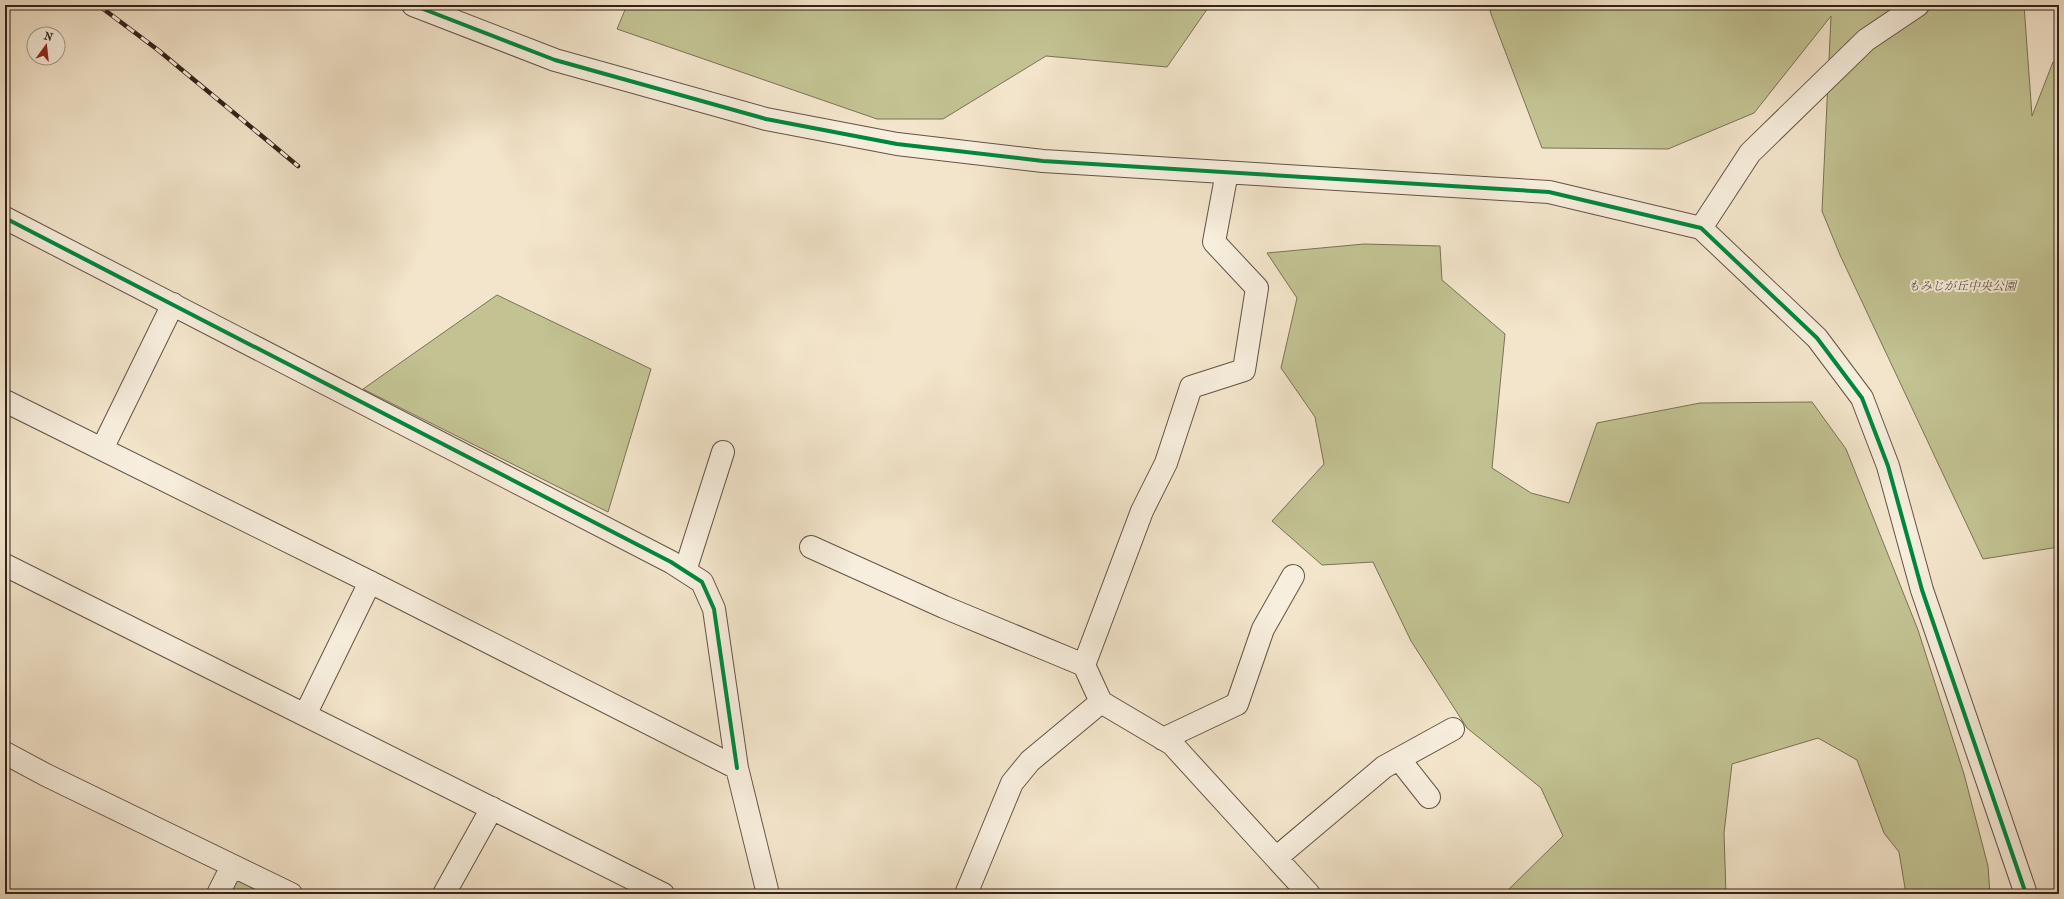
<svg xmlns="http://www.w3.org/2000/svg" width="2064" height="899" viewBox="0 0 2064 899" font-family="'IM FELL French Canon','Noto Serif JP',serif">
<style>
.green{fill:#c2c292;stroke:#7b7256}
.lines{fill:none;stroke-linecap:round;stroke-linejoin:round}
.minor-casing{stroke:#645346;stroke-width:24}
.minor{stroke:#f7eedd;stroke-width:22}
.rail-casing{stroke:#34221a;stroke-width:4.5}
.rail{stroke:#f7eedd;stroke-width:3;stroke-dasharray:9;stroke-linecap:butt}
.cycleway-casing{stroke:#f7eedd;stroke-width:6}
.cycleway{stroke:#00873e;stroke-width:4}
.labels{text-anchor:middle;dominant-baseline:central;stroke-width:4;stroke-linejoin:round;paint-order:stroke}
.park-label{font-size:12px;font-style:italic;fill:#5f523e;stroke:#f7eedd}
</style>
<rect width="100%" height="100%" fill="#f3e5cb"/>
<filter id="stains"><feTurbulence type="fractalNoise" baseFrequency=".005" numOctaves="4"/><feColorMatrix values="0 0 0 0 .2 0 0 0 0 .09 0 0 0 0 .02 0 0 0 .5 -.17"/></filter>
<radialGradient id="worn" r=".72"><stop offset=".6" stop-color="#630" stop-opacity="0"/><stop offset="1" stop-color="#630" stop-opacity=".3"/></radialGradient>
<!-- green -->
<path class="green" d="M627 5H1210L1167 67 1046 56 943 119H877L617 29Z
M1489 5H2024L2032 116 2053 62H2059V547L1983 559 1840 255 1822 211 1831 16 1754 113 1668 149 1542 148 1491 14Z
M1364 244 1440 246 1442 280 1505 334 1492 468 1531 493 1569 503 1597 423 1700 403 1812 402 1846 449 1918 630 1964 774 1988 866 1990 894H1906L1899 852 1884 833 1857 760 1818 738 1732 764 1724 833 1726 894H1504L1563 836 1541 788 1467 728 1411 641 1373 562 1322 565 1272 521 1324 464 1315 417 1281 368 1297 298 1267 253Z
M497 295 651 369 608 512 363 389Z
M233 878 265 894H225Z"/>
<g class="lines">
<defs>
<path id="minor" d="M413 5 555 60 766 119 897 144 1043 161 1549 192 1701 228 1817 338 1862 398 1888 466 1922 590 2026 894
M5 218 671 562 702 582 714 609 737 768
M1701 228 1750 153 1866 40 1918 5
M5 401 370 582 737 768 768 894
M102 449 173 304
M811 547 944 607 1084 665 1142 511 1166 463 1191 387 1244 370 1257 288 1214 242 1227 172
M5 565 663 894
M685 571 723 452
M1101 702 1172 744 1276 858 1384 767 1453 729
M305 715 370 582
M1163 739 1237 704 1263 629 1293 576
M5 753 46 775 291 894
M1399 759 1429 797
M1276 858 1309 894
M218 894 232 866
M444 894 492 808
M966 894 1012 783 1030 761 1101 702 1084 665"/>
</defs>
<!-- minor casing -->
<use href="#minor" class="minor-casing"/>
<!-- minor -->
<use href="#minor" class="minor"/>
<defs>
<path id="rail" d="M98 5 158 50 298 166"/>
</defs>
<!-- rail casing -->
<use href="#rail" class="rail-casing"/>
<!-- rail -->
<use href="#rail" class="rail"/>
<defs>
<path id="cycleway" d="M413 5 555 60 766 119 897 144 1043 161 1549 192 1701 228 1817 338 1862 398 1888 466 1922 590 2026 894
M5 218 671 562 702 582 714 609 737 768"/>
</defs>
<!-- cycleway casing -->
<use href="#cycleway" class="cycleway-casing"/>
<!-- cycleway -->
<use href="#cycleway" class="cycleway"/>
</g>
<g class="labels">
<!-- park labels -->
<g class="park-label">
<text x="1962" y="286">もみじが丘中央公園</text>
</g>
</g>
<!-- margin -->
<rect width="2064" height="899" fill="none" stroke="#f3e5cb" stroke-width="20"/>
<rect x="6" y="6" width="2052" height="887" fill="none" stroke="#34221a" stroke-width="2"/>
<rect x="10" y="10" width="2044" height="879" fill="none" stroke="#34221a"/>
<!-- north arrow -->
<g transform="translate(46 46) rotate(15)"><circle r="19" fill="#f7eedd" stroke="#a99c8f"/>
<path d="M0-3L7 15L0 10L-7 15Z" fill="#8f2418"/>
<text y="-6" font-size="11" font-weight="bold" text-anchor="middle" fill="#34221a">N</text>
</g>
<rect width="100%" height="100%" filter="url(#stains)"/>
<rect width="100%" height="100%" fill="url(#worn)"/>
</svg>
